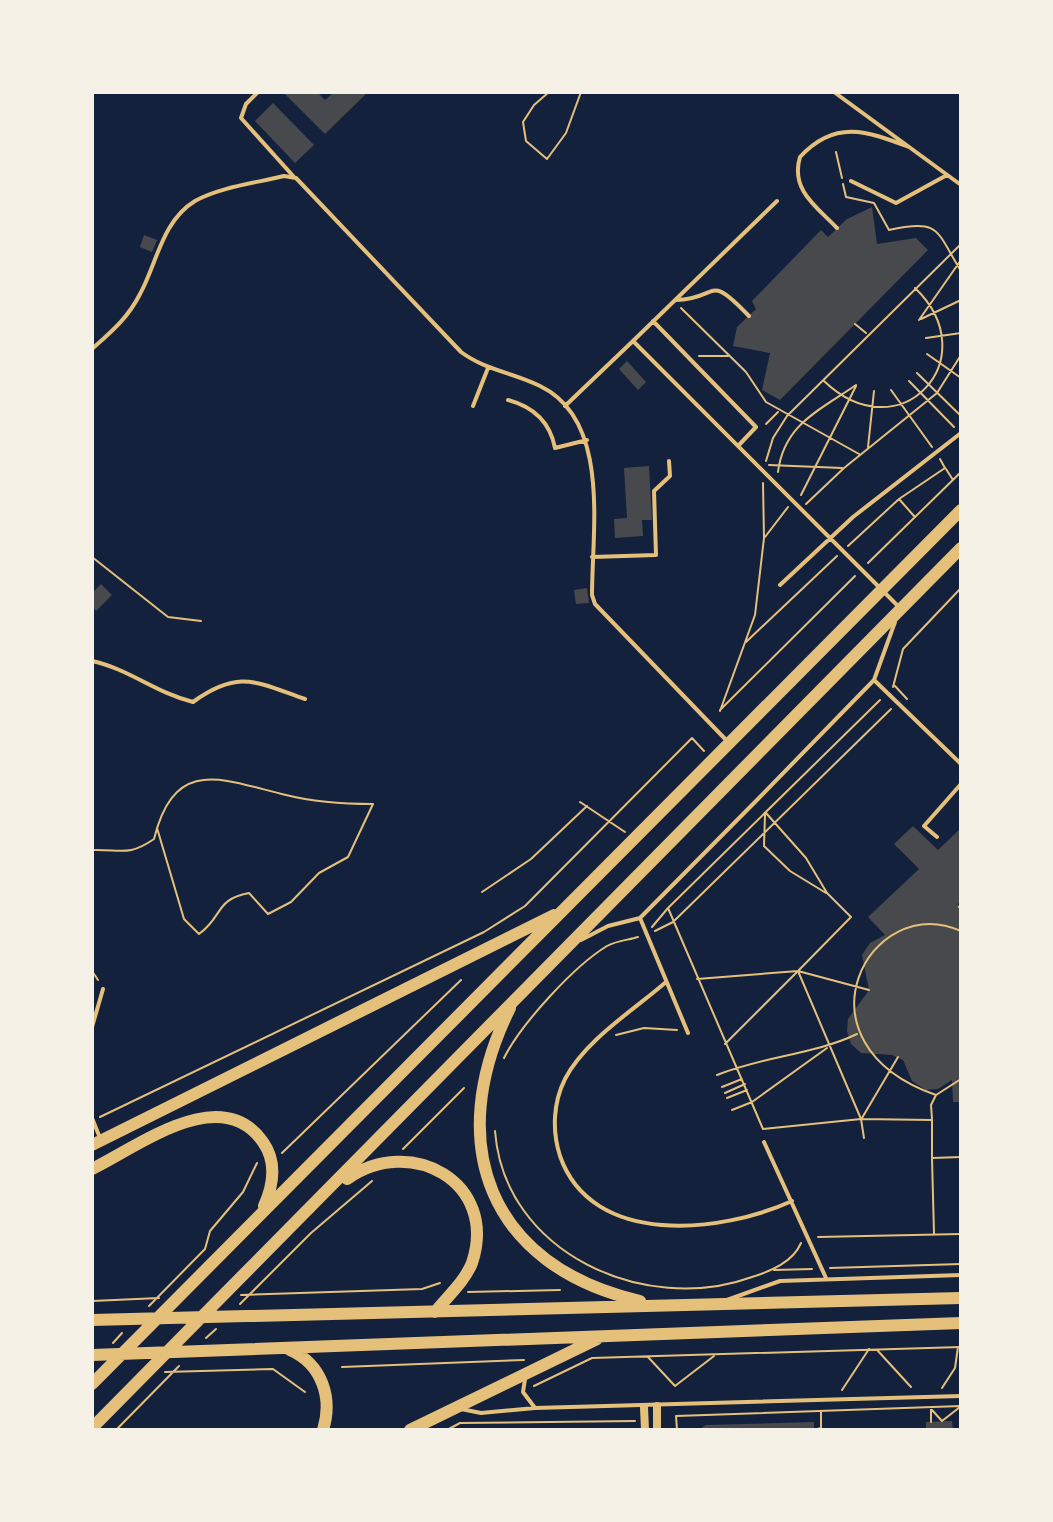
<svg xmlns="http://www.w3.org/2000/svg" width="1053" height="1522" viewBox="0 0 1053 1522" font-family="Manrope,sans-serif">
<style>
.building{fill:#48494c}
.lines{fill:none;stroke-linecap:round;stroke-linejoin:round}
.path{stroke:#e5c07b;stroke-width:2}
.service{stroke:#e5c07b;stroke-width:4}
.minor{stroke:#e5c07b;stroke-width:8}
.primary{stroke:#e5c07b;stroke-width:12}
</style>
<rect width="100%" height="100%" fill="#14213d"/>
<!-- building -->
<path class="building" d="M283 92H317L325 100 334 92H368L325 134Z
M273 103 314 145 295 163 255 121Z
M872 207 877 244 916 238 928 250 780 400 762 390 770 353 733 346 737 327 756 309 752 301 821 230 828 237 847 219Z
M144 235 157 240 152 252 140 247Z
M627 361 646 382 638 390 619 369Z
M649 466 652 520H642L643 536 615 538 614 519 627 518 624 468Z
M101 584 112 595 96 611 92 606V593Z
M587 588 589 603 576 604 574 590Z
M913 826 938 850 961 828V900L958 904 961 910V1102H953L952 1080 938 1089 926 1090 912 1081 903 1060 892 1055 861 1053 851 1044 847 1031 848 1019 869 990 862 955 870 943 885 935 868 917 919 869 894 844Z
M952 1421 953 1430H926V1422Z
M814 1422V1430H698L706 1425Z"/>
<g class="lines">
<!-- path -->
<path class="path" d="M549 92 534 105 523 122 526 141 547 159 566 133 581 92
M836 152 842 178
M843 184 846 197 874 203 889 230C941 218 936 231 961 271
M681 308 746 372 766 402 859 454
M921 319 961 300
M919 320 961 260
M855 324 866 333
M926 338 961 333
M927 354 961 378
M699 356H728
M917 373 961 416
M824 381C900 454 988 358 915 288
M909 381 954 427
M891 390 932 447
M766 424 778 412
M868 447 874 391
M766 461 773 438 787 416 961 244
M769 465 842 468
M946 469 953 480
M778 472C784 424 820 410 856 385
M801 495 856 386
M806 504 844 468 937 393 961 355
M914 516 899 499 945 468 940 459
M765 537 788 507
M848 546 899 499
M92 557 168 617 201 621
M868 563 961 472
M746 642 837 556
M895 686 907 699
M893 687 903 649 961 588
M720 710 855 576
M720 711 755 615 764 538 763 483
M580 802 625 832
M766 813 806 858 827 893 851 917 798 971 861 1119 864 1138
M765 815 764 846 790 871 826 893
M92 850C121 849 128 857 154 839 175 755 223 780 286 795 314 802 345 804 373 804L348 857 319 873 291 902 268 914 249 893C215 899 223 917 199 934L184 919 157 828
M482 892 531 859 587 806
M959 907 961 906
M668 908 763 1129 861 1119 932 1120V1158L961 1157
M652 927 668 908 880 700
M655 931 673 922 891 709
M961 931C869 890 788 1043 936 1095L961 1079
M92 971 98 980
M697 979 798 971 869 990
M616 1035 644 1028 677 1030
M725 1044 797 972
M504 1058C521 1024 574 966 607 946 616 941 628 940 638 937
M717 1075C763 1056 813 1055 857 1034
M722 1087 742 1079
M725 1093 745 1084
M727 1098 747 1090
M732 1110 752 1102 827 1048
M100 1117 484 932 525 906 692 738 704 751
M862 1118 898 1057
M932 1119 931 1105 936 1095
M495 1131C504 1253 645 1316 752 1277 771 1271 793 1262 801 1243
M403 1149 464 1088
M282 1153 461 980
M932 1159 934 1233
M818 1237 961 1234
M830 1268 961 1264
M774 1270 812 1269
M468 1292 560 1290
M241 1295 422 1289 440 1283
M92 1301 159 1298
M240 1304 311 1233 372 1181
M149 1306 205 1249 210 1231 243 1192 257 1163
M206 1338 216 1329
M113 1343 122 1333
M878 1351 911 1387
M648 1357 675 1386 714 1356
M342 1367 524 1360
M165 1372 273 1369 305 1392
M534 1386 592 1358 961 1347
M942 1388 955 1368 958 1347
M842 1390 869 1349
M932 1410 942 1421 960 1407
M931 1422V1407
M116 1430 179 1366
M447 1430 460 1423 635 1421
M677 1430 676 1416 961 1406
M814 1430 821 1428V1412"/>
<!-- service -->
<path class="service" d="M258 92 246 104 241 118 294 177
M834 92 961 185
M851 181 896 203 947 175
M837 228C817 207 790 190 800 157 835 119 867 131 909 147
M676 300C720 299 706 271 749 316
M653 321 756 427 738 446
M633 341 777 201
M92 349C111 332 128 318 140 294 157 263 162 221 195 201 220 187 256 183 284 176L296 178 461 352C485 370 514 373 540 386 611 420 592 530 592 595L595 604 728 742
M508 400C534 407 550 422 555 448L587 440
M473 406 488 368
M565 406 633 341 899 607
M592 557 656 555 654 491 670 476 669 461
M780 585 853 517 961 433
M92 661C129 669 156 693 193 702 239 669 256 682 305 699
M874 680 961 764
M937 837 924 826 961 784
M640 918 688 1033
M581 940 608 926 640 918 755 802 874 680 895 622
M666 982C634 1010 585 1040 565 1079 553 1103 552 1131 560 1156 592 1248 722 1233 792 1201
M92 1027 103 989
M92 1118 100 1138
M764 1142 826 1278
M727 1300 780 1281 961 1275
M525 1379 523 1392 535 1408
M461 1409 481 1413 535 1408 961 1396"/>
<!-- minor -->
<path class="minor" d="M657 1406V1430
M644 1407 645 1430"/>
<!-- primary -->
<path class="primary" d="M510 1008C443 1143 488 1266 640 1301
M92 1145 554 915
M92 1169C139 1146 221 1082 263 1142 277 1162 273 1186 264 1206
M347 1179C410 1134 499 1182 472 1263 465 1281 447 1297 435 1312
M92 1320 961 1298
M290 1350C322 1364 333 1398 323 1430
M92 1355 961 1323
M92 1384 961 510
M92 1428 961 548
M410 1430 597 1339"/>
</g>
<!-- border -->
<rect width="1053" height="1522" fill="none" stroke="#f6f1e7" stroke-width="188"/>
</svg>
